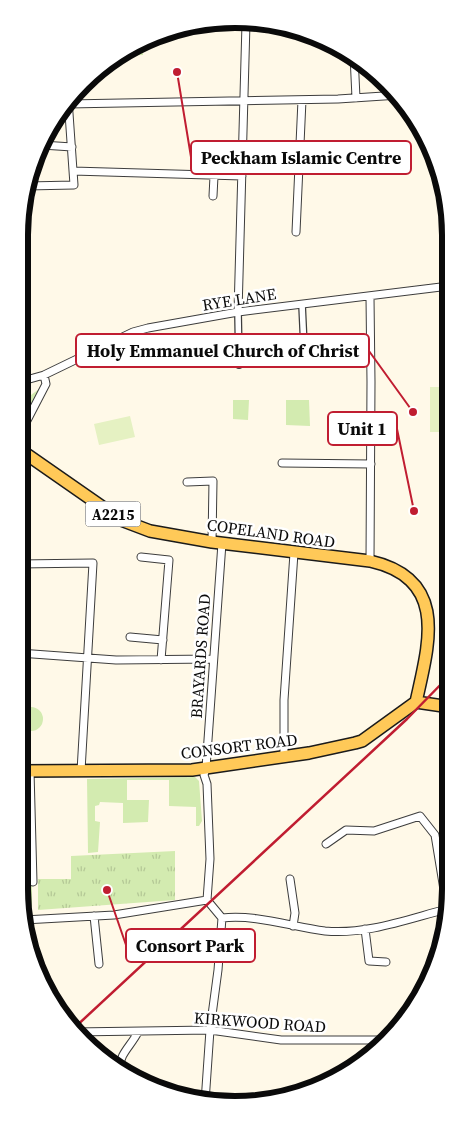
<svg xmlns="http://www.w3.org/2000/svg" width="469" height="1123" viewBox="0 0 469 1123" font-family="'Source Serif 4',serif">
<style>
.grass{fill:#d3ebb0}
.park{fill:url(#park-tufts)}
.pitch{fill:#e5f1c2}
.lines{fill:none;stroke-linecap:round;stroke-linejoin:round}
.pedestrian-casing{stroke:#3d3d3d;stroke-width:8}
.minor-casing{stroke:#3d3d3d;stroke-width:9}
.primary-casing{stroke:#1b1b1b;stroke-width:14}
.pedestrian{stroke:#fff;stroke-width:5.5}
.minor{stroke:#fff;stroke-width:7}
.primary{stroke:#ffc958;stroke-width:11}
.rail{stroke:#c01d31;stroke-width:2.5}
.labels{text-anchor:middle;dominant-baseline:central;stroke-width:5;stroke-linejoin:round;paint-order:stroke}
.shield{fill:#fff;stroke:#545454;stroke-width:1}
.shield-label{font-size:15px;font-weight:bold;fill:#0a0a0a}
.street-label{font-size:16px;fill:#0a0a0a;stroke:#fff}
.rim{fill:none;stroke:#0a0a0a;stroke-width:6}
.leader{fill:none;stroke:#c01d31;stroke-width:2}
.callout-dot{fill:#c01d31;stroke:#fff;stroke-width:2}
.callout{fill:#fff;stroke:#c01d31;stroke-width:2}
.callout-label{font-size:18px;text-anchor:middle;font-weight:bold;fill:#0a0a0a}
</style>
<defs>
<pattern id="park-tufts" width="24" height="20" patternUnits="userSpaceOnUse" patternTransform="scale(1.25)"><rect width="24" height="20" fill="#d3ebb0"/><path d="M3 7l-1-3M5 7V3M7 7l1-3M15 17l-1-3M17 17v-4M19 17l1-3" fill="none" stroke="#b4c896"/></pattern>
</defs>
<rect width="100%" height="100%" fill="#fff9e8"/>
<!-- grass -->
<path class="grass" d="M143 40V55L119 56Z
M39 389 21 431H19V400L27 398Z
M233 400H249L248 420 233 419Z
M286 400H309L310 426 286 425Z
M19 719a12 12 0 1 1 24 0a12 12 0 1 1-24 0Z
M195 777 199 781 202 821 199 826H196V807L169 806V780H127V800H149L148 822 123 823V803L100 802 99 805 95 806V821L100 822 98 852 88 853 87 779Z"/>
<!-- park -->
<path class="park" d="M19 779H22L24 883 32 886V911L23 912 19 888Z
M175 851V900L38 910V879H71V856Z"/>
<!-- pitch -->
<path class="pitch" d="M430 387H442V432H430Z
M130 416 135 437 99 445 94 424Z"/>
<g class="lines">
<defs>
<path id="pedestrian" d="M302 304 304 347
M238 312 239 365"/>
<path id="minor" d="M354 55 356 98
M68 104 338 99 399 95
M42 145 72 147
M300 145H318
M73 171 242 176
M27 186 74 185 68 99
M213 196 214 176
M296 232 302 100
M238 312 246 23
M19 382 44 375 133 332 148 328 238 312 449 286
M19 436 46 384 44 375
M282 463 371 464
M187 482 213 481 212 542
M222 543 206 768 204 775 207 784 210 859 207 900 222 918
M141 557 169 560 161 660
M370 561 371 382 370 297
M19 564 93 563 81 771
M130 637 163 640
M19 653 116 660 213 659
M284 757V700L294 553
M30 771 33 882
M326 844 346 830 374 831 420 816 435 835 447 908
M290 879 295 913 293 926
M94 916 99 964
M222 918C256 914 292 927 325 931 366 935 408 919 447 909
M24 920 114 915 207 900
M365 929 369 961 386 962
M74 1032 210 1030 281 1040H384
M119 1069C120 1053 131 1046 138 1032
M205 1102 210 1030 218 970 222 918"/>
<path id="primary" d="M19 449 121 520 150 531 212 542 370 561C449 579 429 643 416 702
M19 771 192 770 309 753 355 743 362 741 416 702 450 707"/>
</defs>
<!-- pedestrian casing -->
<use href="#pedestrian" class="pedestrian-casing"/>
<!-- minor casing -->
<use href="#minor" class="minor-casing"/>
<!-- primary casing -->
<use href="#primary" class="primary-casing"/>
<!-- pedestrian -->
<use href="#pedestrian" class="pedestrian"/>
<!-- minor -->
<use href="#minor" class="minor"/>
<!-- primary -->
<use href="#primary" class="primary"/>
<!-- rail -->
<path class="rail" d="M72 1030 407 719 450 675"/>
</g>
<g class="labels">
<!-- shield labels -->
<rect class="shield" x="85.5" y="501.5" width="55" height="25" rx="4"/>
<g class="shield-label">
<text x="113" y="514">A2215</text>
</g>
<!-- street labels -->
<g class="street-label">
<text transform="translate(239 299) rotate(-9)">RYE LANE</text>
<text transform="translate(271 533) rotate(8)">COPELAND ROAD</text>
<text transform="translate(200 656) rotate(-86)">BRAYARDS ROAD</text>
<text transform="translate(239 746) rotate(-7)">CONSORT ROAD</text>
<text transform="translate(260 1022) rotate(4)">KIRKWOOD ROAD</text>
</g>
</g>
<!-- crop -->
<path d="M0 0H469V1123H0ZM235 28H235A207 207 0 0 1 442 235V889A207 207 0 0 1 235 1096H235A207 207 0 0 1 28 889V235A207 207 0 0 1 235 28Z" fill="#fff" fill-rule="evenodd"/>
<path class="rim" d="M235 28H235A207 207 0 0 1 442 235V889A207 207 0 0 1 235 1096H235A207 207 0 0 1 28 889V235A207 207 0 0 1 235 28Z"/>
<!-- callouts -->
<path class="leader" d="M177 72L191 157M413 412L369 351M414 511L397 429M107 890L126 945"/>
<g class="callout-dot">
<circle cx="177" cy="72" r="5"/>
<circle cx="413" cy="412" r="5"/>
<circle cx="414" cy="511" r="5"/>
<circle cx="107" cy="890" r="5"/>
</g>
<g class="callout">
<rect x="191" y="141" width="220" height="33" rx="5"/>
<rect x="76" y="334" width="293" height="33" rx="5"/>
<rect x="328" y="412" width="69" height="33" rx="5"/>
<rect x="126" y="929" width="129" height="33" rx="5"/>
</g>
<g class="callout-label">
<text x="301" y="164">Peckham Islamic Centre</text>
<text x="223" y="357">Holy Emmanuel Church of Christ</text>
<text x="362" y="435">Unit 1</text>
<text x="190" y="952">Consort Park</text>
</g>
</svg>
